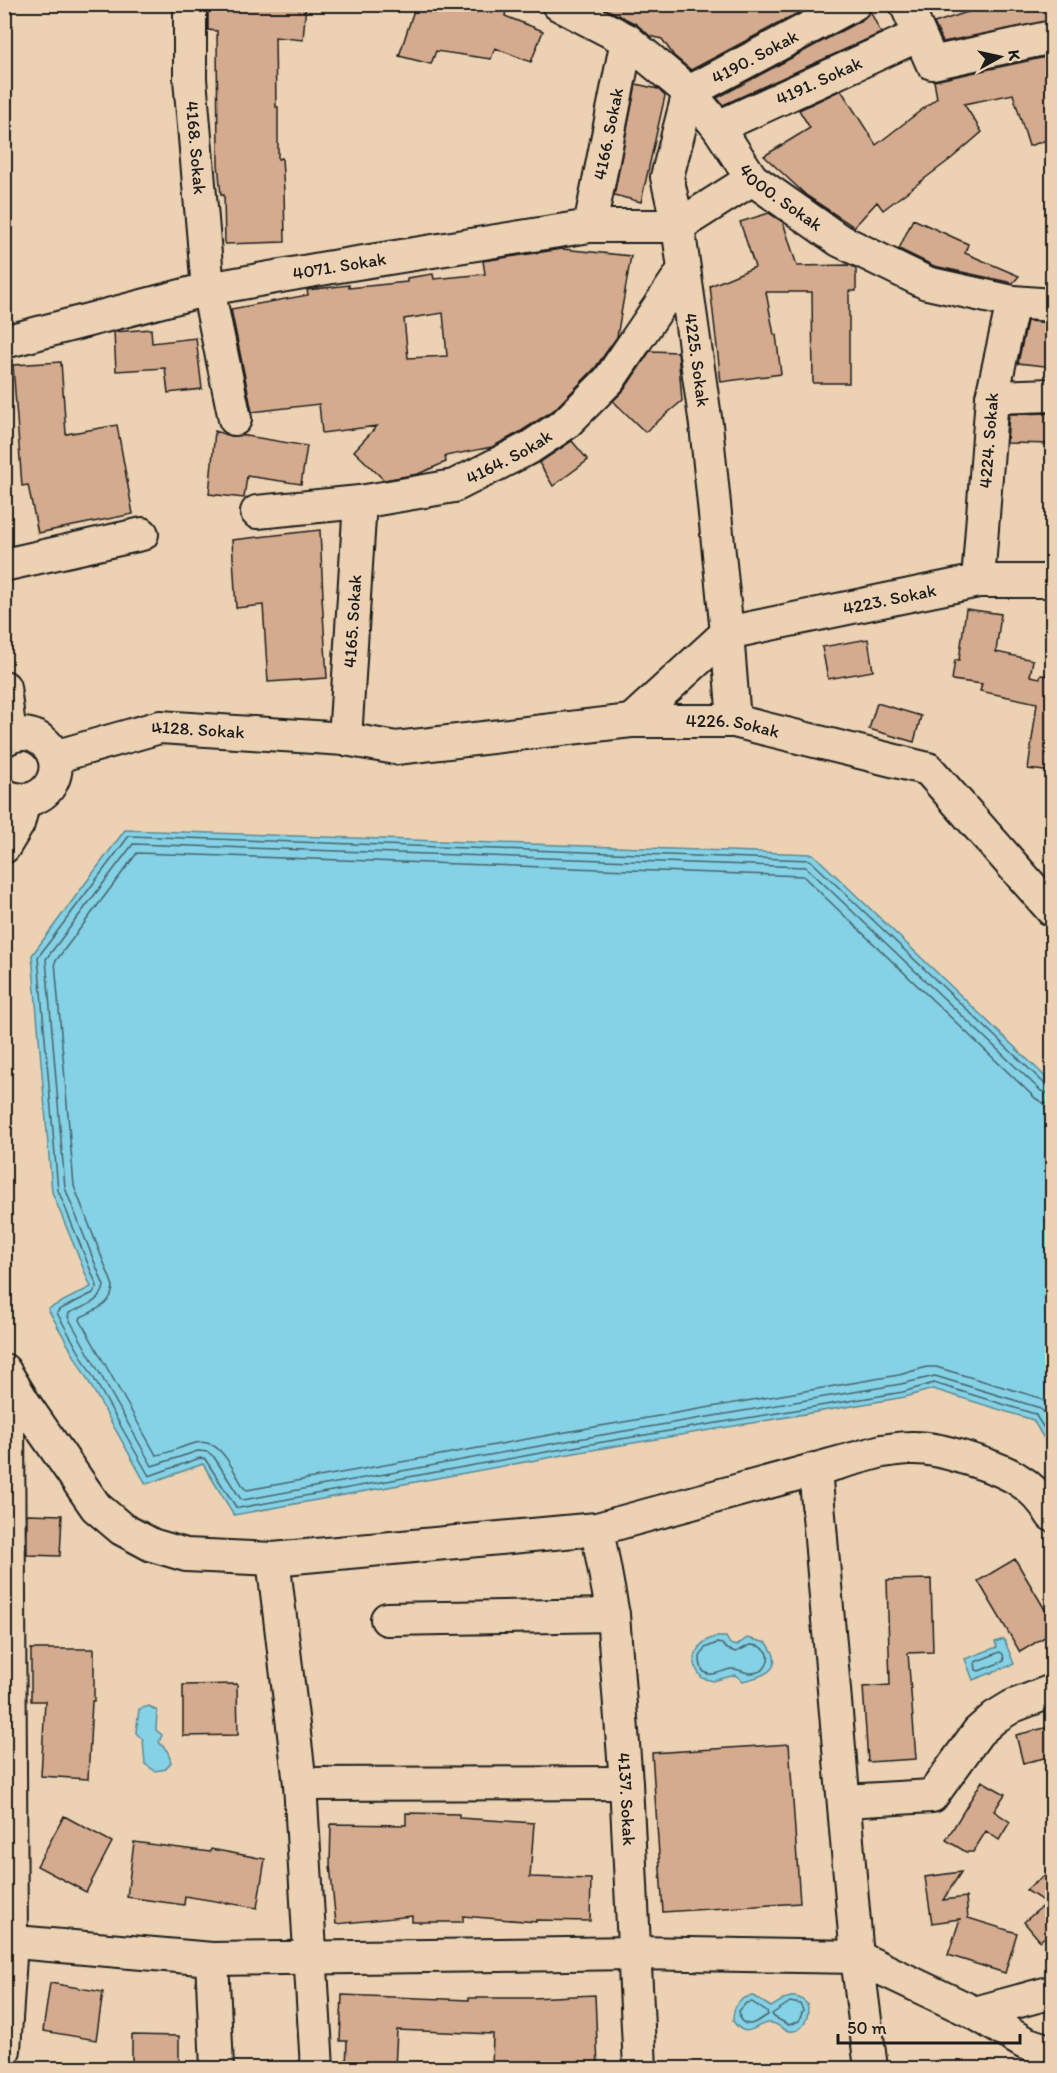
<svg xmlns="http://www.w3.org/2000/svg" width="1057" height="2073" viewBox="0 0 1057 2073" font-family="Itim,sans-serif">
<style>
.water{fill:#85d1e5;stroke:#5b8995;stroke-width:1.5}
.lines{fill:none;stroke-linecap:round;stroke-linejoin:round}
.shore{stroke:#46646c;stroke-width:1.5}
.building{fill:#d4ab8e;stroke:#1c1c1c;stroke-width:1.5;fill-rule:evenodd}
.minor-casing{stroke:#1c1c1c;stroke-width:36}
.minor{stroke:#ecd2b3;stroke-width:32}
.labels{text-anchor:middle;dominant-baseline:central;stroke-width:6;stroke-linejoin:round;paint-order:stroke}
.street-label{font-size:18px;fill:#1c1c1c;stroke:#ecd2b3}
</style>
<rect width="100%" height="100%" fill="#ecd2b3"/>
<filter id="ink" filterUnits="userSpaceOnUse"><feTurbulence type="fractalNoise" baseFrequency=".0167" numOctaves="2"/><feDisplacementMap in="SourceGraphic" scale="12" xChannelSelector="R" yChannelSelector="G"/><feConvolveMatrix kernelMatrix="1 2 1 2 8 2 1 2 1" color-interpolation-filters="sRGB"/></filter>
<g filter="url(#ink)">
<!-- water -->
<path class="water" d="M125 830 813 854 1052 1083V1452L1033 1420 933 1389 905 1397 580 1452 234 1515 203 1464 146 1484 48 1309 91 1287 52 1192 32 955Z
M715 1637H726L730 1644 736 1646 747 1638 767 1643C786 1668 766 1676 743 1681L735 1675 713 1681 702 1678C688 1661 695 1643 715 1637Z
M1004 1639 1014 1664 973 1680 965 1659 997 1647 995 1642Z
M149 1706 157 1711 156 1730 162 1735 159 1742 168 1752 171 1762 166 1769 155 1771 145 1764 143 1740 136 1733 139 1709Z
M753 1996 771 2007C784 1999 795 1990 807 2004 810 2016 804 2033 789 2031 782 2030 778 2023 771 2023 756 2021 748 2043 733 2021 733 2006 738 1997 753 1996Z"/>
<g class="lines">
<!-- shore -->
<path class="shore" d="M1052 1087 1046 1085 810 860 129 836 38 957 58 1190 97 1286 93 1293 59 1310 57 1313 149 1476 200 1458 205 1459 236 1507 239 1508 579 1446 903 1392 934 1383 1035 1414 1052 1441
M1052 1095 1041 1091 806 867 133 844 46 959 65 1188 104 1286C102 1302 82 1307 69 1313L68 1317 152 1466 198 1451 208 1452 214 1457 240 1498 243 1500 578 1439 901 1384 935 1376 1037 1407 1043 1411 1052 1426
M1052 1104 1043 1103 1035 1098 803 876 137 853 55 962 74 1186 113 1286C112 1305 97 1309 81 1317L80 1320 156 1455C168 1454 180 1447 192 1444 220 1434 232 1469 244 1488L247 1490 577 1430 899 1375 927 1367H936L1040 1398 1052 1409
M717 1643 722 1644 727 1649 736 1652 750 1645C754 1645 760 1646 764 1649 772 1655 768 1669 758 1672 744 1676 742 1668 731 1669 719 1671 700 1685 700 1657L705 1648Z
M1000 1652 1003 1654 1004 1661 979 1671 976 1670 975 1662Z
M752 2002 767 2012 768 2015C759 2020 748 2030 740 2019L739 2011 746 2003Z
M790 2002 800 2004 803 2010 799 2021 789 2025 774 2017 772 2014Z"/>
</g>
<!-- building -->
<path class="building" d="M208 4H306L303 40 275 37 276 107H278V159L282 158 284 191 285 242 225 244 224 195H221L218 163 217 31 208 30Z
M416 4H481L506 10 505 16 543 31 531 62 495 48 491 59 436 51 431 64 399 56Z
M604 4H815L691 70 674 56 662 39 650 36 636 24 604 8Z
M992 4H1053V20L943 42 934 23Z
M870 11 881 33 723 105 717 98 862 20Z
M1046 57 1053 85V138L1029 146 1013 94 964 104 982 132 952 158 883 210 877 202 854 227 807 196 764 156 810 128 799 110 841 90 876 145 937 98 934 81Z
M636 84 658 89 665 96 641 202 614 195Z
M769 213 783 222 797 266 850 265 856 268V291H849V383H813L812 292H766L774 335H776L781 374 721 382 710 286 755 267 740 222Z
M913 219 968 244 965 253 1019 276 1013 283 934 266 899 249Z
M562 249 631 256 617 337 595 368 554 410 520 432 492 447 445 456 446 462 418 474 384 480 354 451 377 426 322 433 319 404 252 412 231 309 308 295 307 290 349 285V288L407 282V278L433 274 434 279 485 274 483 261ZM443 313 447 356 408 358 404 319Z
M1027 321 1053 323V367L1018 363Z
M151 329 152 343 196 338 202 389 168 393 165 368 116 371 114 332Z
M650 351 678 352 682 401 645 432 613 401 624 390Z
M61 362 66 434 117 425 133 514 38 533 28 485 22 486 13 365Z
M1053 413V444L1007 443 1009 414Z
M215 431 230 436 241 435 307 446 301 484 247 476 244 498 209 494Z
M572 441 588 460 553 486 539 463Z
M320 530 323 597H322L327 678 268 682 263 605 236 608 232 540Z
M966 609 1001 614 996 652 1033 660 1030 676 1040 678 1041 675 1053 676V772L1028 769 1037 703 980 691 982 684 952 680 955 660H959Z
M868 639 873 671 828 679 822 647Z
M877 703 921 716 914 742 869 729Z
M27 1514 62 1515 60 1556 27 1555Z
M1015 1559 1053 1623V1632L1020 1652 978 1581Z
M931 1579 933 1652 908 1653 916 1759 868 1762 863 1687 890 1685 887 1580Z
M31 1649H94V1701H92L88 1779 41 1776 45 1701H31Z
M237 1684 238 1735 183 1736V1685Z
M1053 1726V1756L1023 1763 1016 1735Z
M789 1744 800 1903 663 1912 652 1753Z
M982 1781 1005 1794 994 1811 1010 1822 999 1840 986 1831 973 1852H966L946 1840Z
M406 1813 459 1814V1818L534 1823 530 1877 591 1879 590 1921 536 1920V1922L463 1916V1922H412V1916L336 1924 330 1865 331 1824 406 1825Z
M64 1816 112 1842 86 1892 37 1866Z
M134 1842 210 1852 211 1849 265 1859 257 1908 185 1896 184 1905 127 1897Z
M961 1872 943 1900 966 1897 968 1918 1017 1933 1005 1973 948 1955 960 1919 932 1923 925 1877Z
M1044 1876 1053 1886V1930L1040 1941 1024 1922 1046 1903 1026 1890Z
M50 1983 103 1992 96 2040 43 2031Z
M342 1995 469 2000V1998H532L595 1995 598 2068H492L493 2034 397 2030 395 2068H346L347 2041H340Z
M132 2035 179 2036V2068H132Z"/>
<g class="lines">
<defs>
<g id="minor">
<path id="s1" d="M190 4V79L208 289 235 419"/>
<path id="s2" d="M558 4 627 40 689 92 718 127 752 179 839 240 927 283 1013 302 1052 305"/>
<path d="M906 4 932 63 1052 37"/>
<path id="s3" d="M718 127 919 35"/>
<path id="s4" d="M590 226 627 40"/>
<path id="s5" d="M4 342 208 289 326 268 590 226H678L752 179"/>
<path d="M992 397 1052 395"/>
<path id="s6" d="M257 512 360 502 454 486 529 448 565 424 609 380 683 271"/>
<path d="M4 565 142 534"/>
<path id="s7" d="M978 581 992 397 1013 302"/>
<path d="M4 687 10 736"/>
<path id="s8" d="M631 721 727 633 978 581H1052"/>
<path id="s9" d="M734 721 727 633 706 425 678 226 667 177 689 92 854 4"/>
<path id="s10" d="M345 739 360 502"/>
<path d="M4 740C14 734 26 732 36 737 76 757 49 817 4 795"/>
<path id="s11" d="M54 757 160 727 345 739 396 748 631 721H734L928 769 1052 910"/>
<path d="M4 847 18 824 24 801"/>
<path d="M4 1370 26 1406 8 1421 11 1941 4 2050"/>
<path d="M26 1406 96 1507 122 1529 152 1545 186 1555 273 1559 597 1529 882 1451C891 1450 900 1448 910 1448 929 1447 947 1452 965 1458 1002 1469 1032 1480 1052 1515"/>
<path d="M815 1469 857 1957 871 2068"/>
<path id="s12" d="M597 1529 613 1615 626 1783 640 2068"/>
<path d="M273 1559 300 1784 317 2068"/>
<path d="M387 1619 613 1615"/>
<path d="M300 1784 626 1783"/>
<path d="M845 1801 932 1796 978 1732 995 1717 1013 1706 1052 1691"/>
<path d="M4 1941 212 1959 635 1953 857 1957 975 2013 1025 2043 1052 2052"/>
<path d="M212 1959 217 2068"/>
<path d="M975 2013 1052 1992"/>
</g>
</defs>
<!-- minor casing -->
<use href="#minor" class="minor-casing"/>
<!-- minor -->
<use href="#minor" class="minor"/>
</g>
</g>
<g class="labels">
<!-- street labels -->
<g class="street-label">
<text stroke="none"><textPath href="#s9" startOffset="711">4190. Sokak</textPath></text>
<text stroke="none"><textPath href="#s3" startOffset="111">4191. Sokak</textPath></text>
<text stroke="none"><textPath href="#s4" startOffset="94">4166. Sokak</textPath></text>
<text stroke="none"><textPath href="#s1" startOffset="144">4168. Sokak</textPath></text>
<text stroke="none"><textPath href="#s2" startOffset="300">4000. Sokak</textPath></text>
<text stroke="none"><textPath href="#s5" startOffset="344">4071. Sokak</textPath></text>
<text transform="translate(697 360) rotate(82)">4225. Sokak</text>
<text stroke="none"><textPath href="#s7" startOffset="141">4224. Sokak</textPath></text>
<text stroke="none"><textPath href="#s6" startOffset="261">4164. Sokak</textPath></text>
<text stroke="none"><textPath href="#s8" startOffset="296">4223. Sokak</textPath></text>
<text stroke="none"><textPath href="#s10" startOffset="118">4165. Sokak</textPath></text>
<text stroke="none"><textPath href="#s11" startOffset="686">4226. Sokak</textPath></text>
<text stroke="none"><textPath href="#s11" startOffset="148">4128. Sokak</textPath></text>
<text stroke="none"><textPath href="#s12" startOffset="272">4137. Sokak</textPath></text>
</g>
</g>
<!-- margin -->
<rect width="1057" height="2073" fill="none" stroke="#ecd2b3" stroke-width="24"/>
<rect x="12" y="12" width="1033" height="2049" fill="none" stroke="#1c1c1c" stroke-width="2" filter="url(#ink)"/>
<!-- north arrow -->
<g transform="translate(1000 57) rotate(82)" stroke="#ecd2b3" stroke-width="4.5" paint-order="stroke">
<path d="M0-4.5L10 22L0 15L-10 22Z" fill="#1c1c1c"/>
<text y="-9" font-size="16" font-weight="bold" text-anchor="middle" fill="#1c1c1c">K</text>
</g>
<!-- scale -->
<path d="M838 2034v9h182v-9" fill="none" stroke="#1c1c1c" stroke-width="3"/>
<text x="847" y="2034" font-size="18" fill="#1c1c1c" stroke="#ecd2b3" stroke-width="4.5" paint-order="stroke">50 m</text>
</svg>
